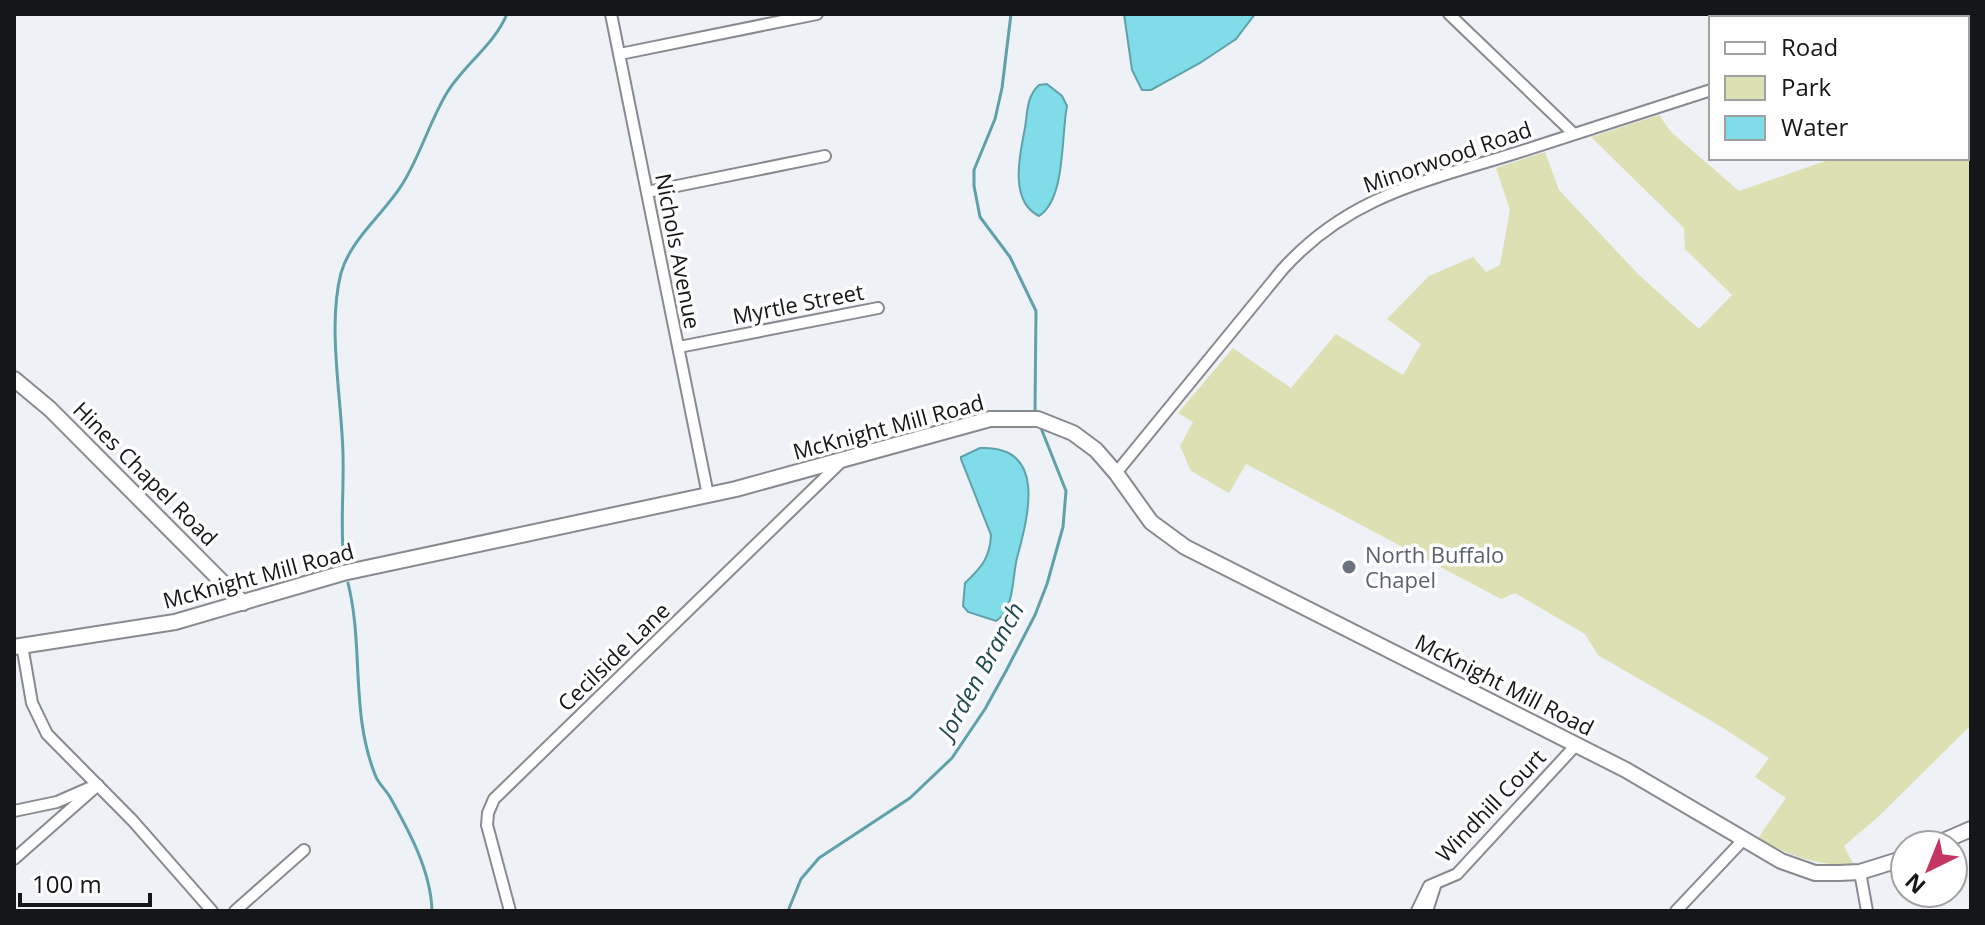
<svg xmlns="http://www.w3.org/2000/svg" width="1985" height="925" viewBox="0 0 1985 925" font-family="'Open Sans',sans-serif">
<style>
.green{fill:#dde0b3}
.water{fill:#7fdce8;stroke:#5fa1aa;stroke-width:2}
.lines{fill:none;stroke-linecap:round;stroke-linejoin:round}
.stream{stroke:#5fa1aa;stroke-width:3}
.street-casing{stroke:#878a8f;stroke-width:14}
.secondary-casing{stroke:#878a8f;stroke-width:18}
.street{stroke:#fff;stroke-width:10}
.secondary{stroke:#fff;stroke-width:14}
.worship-dot{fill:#6b7280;stroke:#fefefe;stroke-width:3}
.labels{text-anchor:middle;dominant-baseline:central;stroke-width:7;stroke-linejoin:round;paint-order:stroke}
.street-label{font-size:22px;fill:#151618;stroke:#fefefe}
.worship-label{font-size:22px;fill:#5b616d;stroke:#fefefe;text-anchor:start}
.water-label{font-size:24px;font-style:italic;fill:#1e494e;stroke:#fefefe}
</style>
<rect width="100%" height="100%" fill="#eef1f6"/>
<!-- green -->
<path class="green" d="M1971 17V725L1877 818 1844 846 1854 865C1818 866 1789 856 1758 838L1786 798 1755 777 1769 758 1720 726 1598 655 1585 634 1515 593 1501 599 1246 464 1229 493 1191 471 1180 446 1193 422 1178 413 1233 348 1291 388 1336 334 1403 375 1421 344 1387 319 1429 276 1473 257 1486 272 1500 265 1510 210 1496 168 1545 152 1559 190 1638 274 1699 329 1732 295 1685 249 1684 228 1591 137 1659 115 1671 132 1739 191 1834 158H1967V18Z"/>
<!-- water -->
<path class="water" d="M1124 14H1255L1236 39 1200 63 1151 90H1142L1132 70Z
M1047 84 1062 96 1067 106C1061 135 1066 199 1039 216 1010 202 1019 158 1024 133 1028 115 1025 98 1039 85Z
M980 448C1048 445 1028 517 1017 558 1012 577 1015 609 996 621L968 612 963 606 965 583C981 568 990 558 991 535L961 459V457Z"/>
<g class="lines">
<!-- stream -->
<path class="stream" d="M1011 14 1002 88 995 119 974 170V186L980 217 1010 257 1036 311 1035 410
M344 564C340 527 344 491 343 455 342 400 327 327 341 273 351 238 385 213 403 183 421 154 430 120 448 91 466 63 494 45 507 14
M348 583C364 647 350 714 376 777 379 784 386 790 390 797 409 831 431 871 432 911
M788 911 801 879 819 858 910 798 952 758 985 709 1006 671 1035 615 1047 584 1063 527 1066 491 1041 428"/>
<defs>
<path id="street" d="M611 14 708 495
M1449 14 1574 134
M1936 18 1949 14
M620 54 817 14
M647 192 825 156
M679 347 878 308
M1116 473 1282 270C1349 195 1427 181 1519 152 1583 131 1647 111 1711 90
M22 645 32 703 47 734 133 821 212 911
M14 811 57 802 89 788
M14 859 98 785
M1860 872 1867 911
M235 911 304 850
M510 911 487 825 488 813 494 799 841 462
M1417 911 1429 886 1457 874 1576 745
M1427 911 1436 883
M1676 911 1744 839"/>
<path id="secondary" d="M14 379 50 409 243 603
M14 647 175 622 343 573 736 489 990 419H1038L1073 433 1096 450 1116 473 1151 522 1185 547 1626 770 1781 861 1815 873H1839L1860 872 1905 858
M1934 845 1971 829"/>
</defs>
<!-- street casing -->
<use href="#street" class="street-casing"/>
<!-- secondary casing -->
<use href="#secondary" class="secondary-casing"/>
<!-- street -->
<use href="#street" class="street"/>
<!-- secondary -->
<use href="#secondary" class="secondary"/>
</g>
<!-- markers -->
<circle class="worship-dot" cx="1349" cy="567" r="8"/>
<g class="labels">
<!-- street labels -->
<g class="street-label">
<text transform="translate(1447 156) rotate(-19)">Minorwood Road</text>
<text transform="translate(679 251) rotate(79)">Nichols Avenue</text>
<text transform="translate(798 303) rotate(-11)">Myrtle Street</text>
<text transform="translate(888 426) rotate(-15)">McKnight Mill Road</text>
<text transform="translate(146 473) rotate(45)">Hines Chapel Road</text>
<text transform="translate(258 575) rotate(-15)">McKnight Mill Road</text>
<text transform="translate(613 656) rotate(-44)">Cecilside Lane</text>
<text transform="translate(1505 684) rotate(27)">McKnight Mill Road</text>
<text transform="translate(1490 805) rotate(-46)">Windhill Court</text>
</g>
<!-- worship labels -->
<g class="worship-label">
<text x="1365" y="554">North Buffalo<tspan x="1365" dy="25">Chapel</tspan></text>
</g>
<!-- water labels -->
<g class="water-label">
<text transform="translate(980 670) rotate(-61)">Jorden Branch</text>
</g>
</g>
<!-- border -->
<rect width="1985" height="925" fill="none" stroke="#151618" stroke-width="32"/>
<!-- legend -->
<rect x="1709" y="16" width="260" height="144" fill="#fefefe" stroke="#a1a1a2" stroke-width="2"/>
<rect x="1725" y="42" width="40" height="12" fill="#ffffff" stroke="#a1a1a2" stroke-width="2"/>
<text x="1781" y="56" font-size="24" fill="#151618">Road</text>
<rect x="1725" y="76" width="40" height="24" fill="#dde0b3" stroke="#a1a1a2" stroke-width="2"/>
<text x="1781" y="96" font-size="24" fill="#151618">Park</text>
<rect x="1725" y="116" width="40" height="24" fill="#7fdce8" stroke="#a1a1a2" stroke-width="2"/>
<text x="1781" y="136" font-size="24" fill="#151618">Water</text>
<!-- north arrow -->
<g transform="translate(1929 869) rotate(223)"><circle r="38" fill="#fefefe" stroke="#a1a1a2" stroke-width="2"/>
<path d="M0-6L14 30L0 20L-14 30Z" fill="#c43662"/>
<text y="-12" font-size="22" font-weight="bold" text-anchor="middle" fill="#151618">N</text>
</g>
<!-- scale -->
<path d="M20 893v12h130v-12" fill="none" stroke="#151618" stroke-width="4"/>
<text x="32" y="893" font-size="24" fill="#151618" stroke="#fefefe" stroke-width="6" paint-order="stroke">100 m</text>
</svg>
